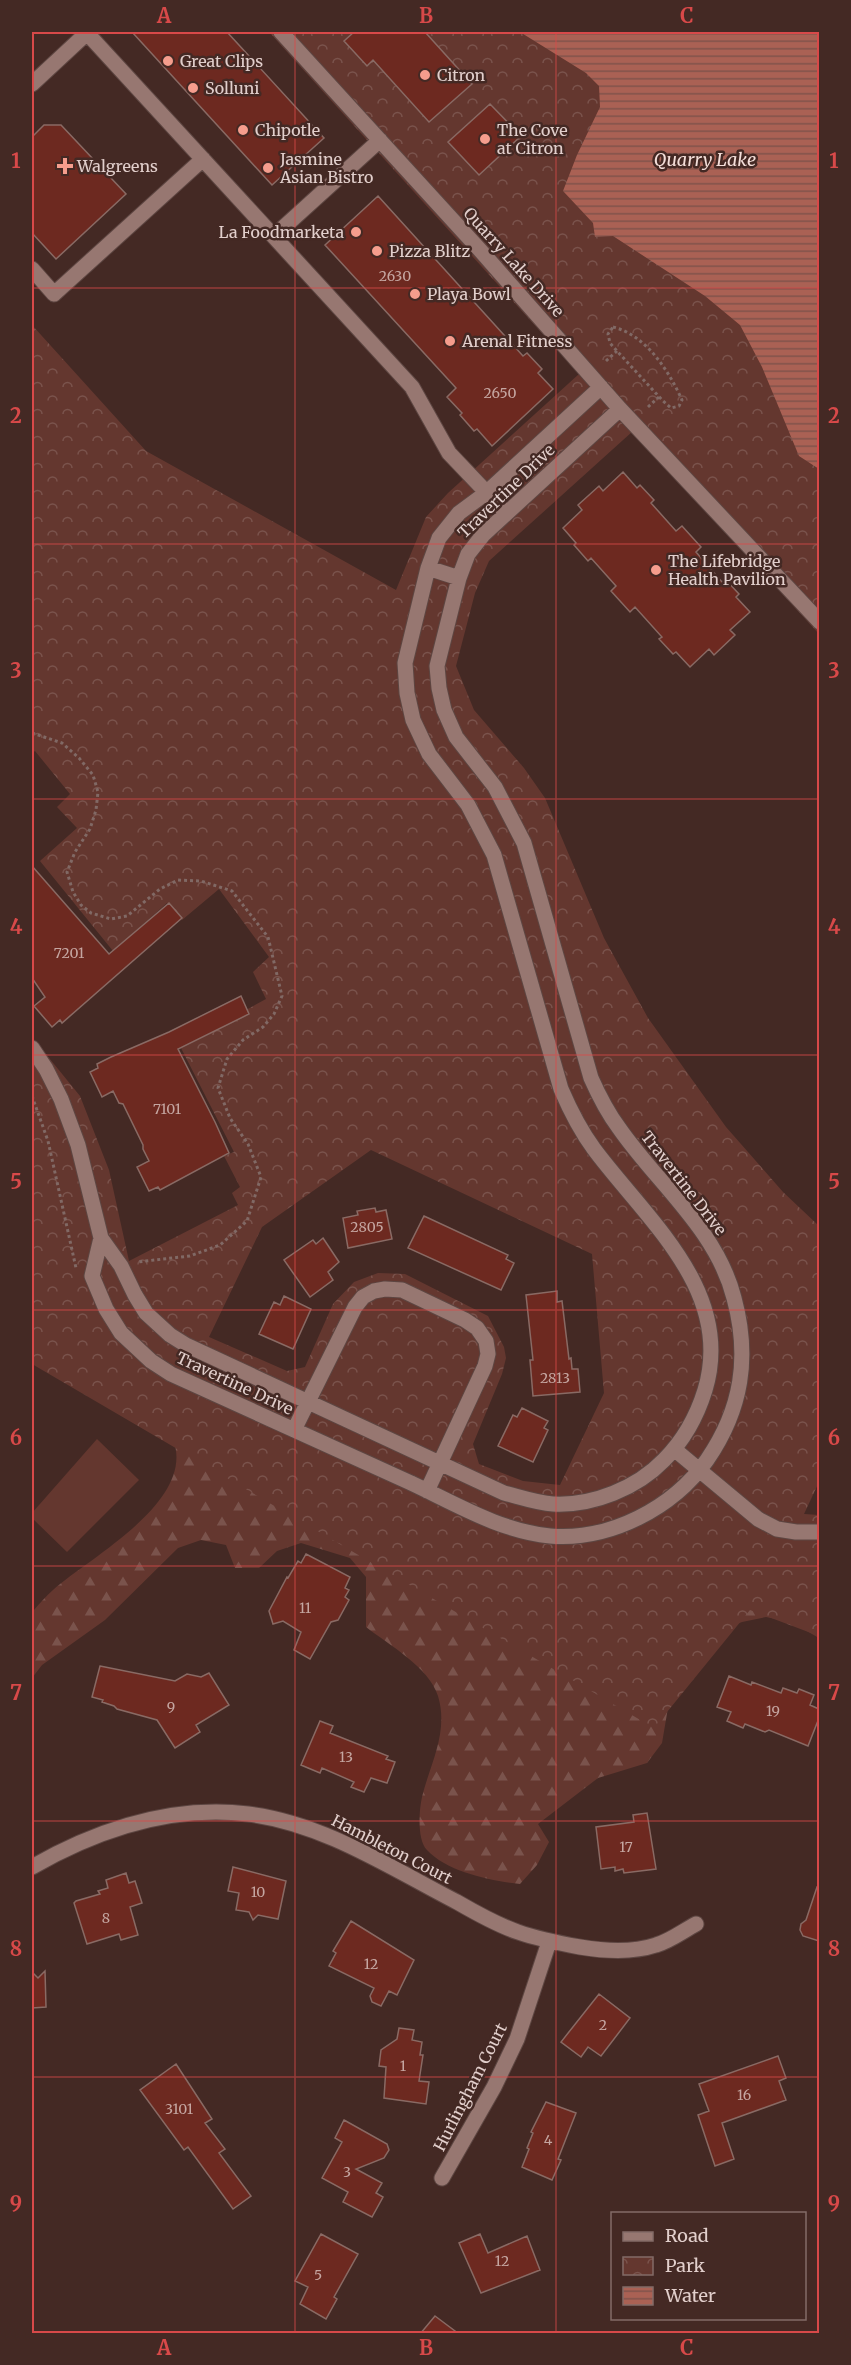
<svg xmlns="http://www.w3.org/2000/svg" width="851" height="2365" viewBox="0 0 851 2365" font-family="Merriweather,serif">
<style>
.grass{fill:#64372f}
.forest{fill:url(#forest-firs)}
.park{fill:url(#park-crowns);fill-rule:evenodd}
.water{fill:url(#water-rules)}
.building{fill:#6d2920;stroke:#896a64;stroke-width:1.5}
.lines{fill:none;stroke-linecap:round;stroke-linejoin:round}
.minor-casing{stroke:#5d4642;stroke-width:17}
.path{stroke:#816965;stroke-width:3;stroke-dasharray:3 3;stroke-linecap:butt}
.minor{stroke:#977771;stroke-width:15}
.grid{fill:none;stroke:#d84949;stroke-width:1.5;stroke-opacity:0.55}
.poi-dot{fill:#f59d8d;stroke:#442924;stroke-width:2}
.labels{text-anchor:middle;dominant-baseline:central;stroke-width:5;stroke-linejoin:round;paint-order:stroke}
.number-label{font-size:14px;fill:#c5a6a1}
.poi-label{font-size:16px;fill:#e2cfcc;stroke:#442924;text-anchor:start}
.street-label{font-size:16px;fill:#e2cfcc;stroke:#442924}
.water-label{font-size:18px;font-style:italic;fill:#f4ded9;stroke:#442924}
.neatline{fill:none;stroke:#d84949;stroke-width:2}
.grid-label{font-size:20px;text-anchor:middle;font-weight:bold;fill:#d84949}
</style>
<defs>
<pattern id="forest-firs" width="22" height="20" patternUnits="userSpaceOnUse" patternTransform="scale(1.5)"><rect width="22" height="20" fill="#64372f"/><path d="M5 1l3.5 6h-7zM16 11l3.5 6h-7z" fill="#7a534c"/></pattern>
<pattern id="park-crowns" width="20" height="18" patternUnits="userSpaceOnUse" patternTransform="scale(1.5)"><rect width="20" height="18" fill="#64372f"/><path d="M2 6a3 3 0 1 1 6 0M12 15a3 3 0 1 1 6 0" fill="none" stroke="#7a534c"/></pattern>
<pattern id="water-rules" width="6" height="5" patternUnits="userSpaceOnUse" patternTransform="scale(1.5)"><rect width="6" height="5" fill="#aa6154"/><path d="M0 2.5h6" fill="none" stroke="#81534b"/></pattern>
</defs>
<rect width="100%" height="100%" fill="#442924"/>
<!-- grass -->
<path class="grass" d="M97 1439 139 1480 67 1552 32 1518V1513Z"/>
<!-- forest -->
<path class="forest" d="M137 1381 819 1561V1638L791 1622 766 1617 742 1622 717 1632 671 1690 662 1743 647 1763 598 1778 538 1824 549 1842 537 1865 520 1884C492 1881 447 1872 427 1850 417 1840 419 1811 422 1797 430 1764 449 1732 438 1696 429 1667 389 1645 366 1627V1577L350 1558 301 1543 277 1551 259 1568H235L226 1545 201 1540 178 1548 105 1620 42 1665 32 1678V1613L34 1610C40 1603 46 1596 53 1590 90 1557 197 1501 173 1439 167 1422 147 1398 137 1381Z"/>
<!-- park -->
<path class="park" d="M269 32H819V634L633 431 489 561 475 593 456 666 474 710 524 768 545 798 604 938 648 1018 726 1127 783 1192 819 1226V1482L804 1514 819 1515V1636L750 1610 654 1728 32 1364V1037L80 1096 109 1170 129 1261 238 1205 232 1193 240 1187 224 1156 234 1152 180 1046 266 999 253 972 269 957 219 889 182 920 167 903 113 951 40 861 77 828 57 807 70 794 35 751 32 753V325L146 451 396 590 426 517 448 493 579 374ZM371 1150 592 1254 604 1393 560 1485 523 1481 479 1464 473 1444 502 1374 506 1358 504 1347 488 1316 405 1274 378 1273 354 1282 333 1304 305 1367 287 1371 209 1337 262 1227Z"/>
<!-- water -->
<path class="water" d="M520 32H819V469L799 456 762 367 740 325 705 296 613 236 595 237 593 223 563 191 577 155 600 107 599 86 586 73Z"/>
<!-- building -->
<path class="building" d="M132 32H227L324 138 272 185Z
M354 32H425L472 84 429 122 373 60 367 66 344 41Z
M490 104 521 136 479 175 448 142Z
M44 125H61L126 194 56 259 32 233V137Z
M378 196 523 356 527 353 542 369 538 373 553 389 492 446 477 429 474 431 460 415 462 413 447 397 456 388 325 245Z
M623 472 637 488 640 485 654 500 651 503 676 531 682 526 701 547 696 552 722 582 725 579 739 594 736 597 750 612 730 630 735 635 714 655 709 649 690 667 676 652 673 654 659 639 662 637 635 607 630 612 611 591 616 586 591 558 588 561 574 545 576 543 563 528 582 510 578 505 599 486 603 491Z
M32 866 109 954 169 903 182 918 62 1023 60 1020 52 1027 34 1006 45 997 32 978Z
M241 996 249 1014 178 1049 215 1122 229 1153 160 1190 158 1187 149 1191 137 1167 149 1161 143 1149V1145L123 1104 119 1103 113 1091 102 1097 90 1072 98 1068 97 1064 111 1057 169 1032Z
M375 1208 376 1212 386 1210 392 1239 348 1248 343 1218 358 1215 357 1211Z
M424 1216 508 1255 506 1259 514 1263 501 1290 408 1248Z
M323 1238 339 1262 328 1272 333 1280 310 1297 284 1260 313 1240 316 1244Z
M557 1291V1302L562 1301 569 1359 571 1358 572 1369H578L580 1392 533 1396 530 1360H533L526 1295Z
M284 1296 311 1309 293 1349 259 1334 274 1302 280 1305Z
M522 1408 548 1421 544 1428 548 1430 533 1462 498 1446 513 1415 517 1417Z
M306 1554 350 1577 345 1588 349 1590 345 1597 349 1600 338 1620 331 1622 310 1659 294 1650 301 1632 283 1621 273 1624 269 1611 287 1577 288 1578 298 1561 301 1563Z
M100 1666 175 1681 187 1674 201 1677 209 1673 229 1705 196 1725 200 1732 175 1748 157 1720 117 1709 114 1706 102 1702 103 1700 92 1697Z
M729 1676 751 1685 752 1682 781 1693 783 1688 797 1693 799 1689 814 1695 810 1705 819 1709V1718L808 1746 769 1730 765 1732 745 1724 743 1728 727 1721 731 1712 717 1707Z
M320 1721 333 1726 330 1733 388 1756 386 1759 395 1762 387 1783 371 1778 364 1792 351 1787 354 1782 322 1768 320 1773 301 1765Z
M647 1813 656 1869 624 1873 623 1869 615 1871V1867L601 1869 596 1827 634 1822 633 1815Z
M233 1867 286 1881 278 1919 258 1915 253 1920 249 1912 236 1910 239 1893 228 1891Z
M126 1873 129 1883 135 1881 142 1903 130 1907 138 1935 121 1940 119 1934 87 1944 74 1903 76 1901 100 1894 98 1891 108 1888 106 1880Z
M817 1887 819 1888V1941L803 1936 800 1930 801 1924 806 1920Z
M351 1921 414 1960 397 1995 389 1991 381 2006 372 2002 370 1996 374 1988 329 1966 336 1953 333 1951Z
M45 1971 46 2007 32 2008V1972L38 1978Z
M599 1994 630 2018 601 2056 588 2047 581 2057 561 2042Z
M399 2028 414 2030 412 2040 422 2042 420 2055H423L419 2081 429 2082 426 2104 384 2098 386 2067 379 2066 381 2050 397 2039Z
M778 2056 786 2078 779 2081 786 2100 722 2123 734 2159 715 2166 698 2115 709 2111 699 2084Z
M176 2064 212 2119 205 2123 225 2149 219 2153 251 2196 233 2209 188 2147 184 2150 140 2090Z
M546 2102 576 2113 558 2159 561 2160 552 2180 522 2167 529 2149 527 2148 533 2133 531 2132Z
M344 2120 387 2144 389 2150 384 2158 356 2169 382 2183 376 2193 383 2197 372 2217 343 2202 348 2192 322 2178 342 2142 335 2138Z
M321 2234 358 2254 334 2297 337 2299 326 2319 300 2304 308 2287 295 2281Z
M480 2234 488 2253 527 2236 540 2270 481 2293 459 2243Z
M435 2316 459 2334H420Z"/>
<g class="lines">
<defs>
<path id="minor" d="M86 32 412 387 449 453 506 513
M281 32 480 250 620 409 820 622
M32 84 88 32
M274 236 380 140
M32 269 54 294 203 159
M428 568 459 578
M32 1048 46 1069 61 1099 78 1145 101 1238 121 1266 135 1295 146 1313 170 1335 186 1345 504 1493C520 1497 537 1503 553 1504 593 1506 637 1488 664 1460 684 1440 697 1416 705 1390 735 1291 646 1219 594 1149 580 1130 570 1110 561 1089L494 855 468 805 429 754 413 720 407 693 405 663 428 568 439 538 459 513 486 493 601 387
M101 1238 92 1276 106 1309 121 1333 151 1361 171 1374C251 1411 331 1447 411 1483 456 1504 500 1531 550 1536 610 1541 673 1508 707 1460 742 1409 750 1357 734 1298 717 1230 657 1183 619 1128 607 1112 599 1096 591 1078L524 843 495 787 456 737 444 710 439 688 437 666 459 578 468 554 483 535 620 409
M294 1430 355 1307 363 1297 374 1291 385 1289 402 1290 465 1320 477 1328 486 1341 488 1354 485 1366 427 1491
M674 1449 758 1519 777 1529 796 1532H820
M32 1867C97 1830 172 1805 248 1814 323 1823 391 1868 457 1902 476 1913 497 1925 518 1932 538 1939 558 1943 580 1947 604 1951 632 1953 656 1945 670 1941 683 1931 696 1924
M442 2178 494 2087 517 2039 549 1942"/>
</defs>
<!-- minor casing -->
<use href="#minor" class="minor-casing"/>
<!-- path -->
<path class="path" d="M613 327C646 335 669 371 682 400L679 406 671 408 663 401 617 351 610 343 608 334Z
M606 361 617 351
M648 407 659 397
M32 733 62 743 79 758 93 775 98 792 96 810 90 829 75 852 67 872 73 892 81 905 91 913 111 919 127 916 160 889 178 880 201 881 232 891 268 937 282 996 274 1014 263 1027 243 1040 227 1059 218 1088 230 1118 248 1144 261 1177 247 1221 220 1245 190 1256 137 1262
M32 1096 48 1141 76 1268"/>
<!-- minor -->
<use href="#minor" class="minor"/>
</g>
<!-- grid -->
<path class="grid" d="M295 32V2334M556 32V2334M32 288H820M32 544H820M32 799H820M32 1055H820M32 1310H820M32 1566H820M32 1821H820M32 2077H820"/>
<!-- markers -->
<g class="poi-dot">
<circle cx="168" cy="61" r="6"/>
<circle cx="425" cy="75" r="6"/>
<circle cx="193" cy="88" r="6"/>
<circle cx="243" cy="130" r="6"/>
<circle cx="485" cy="139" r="6"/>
<path d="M62 157h6v6h6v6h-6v6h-6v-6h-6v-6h6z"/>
<circle cx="268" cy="168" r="6"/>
<circle cx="356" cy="232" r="6"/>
<circle cx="377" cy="251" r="6"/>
<circle cx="415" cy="294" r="6"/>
<circle cx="450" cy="341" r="6"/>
<circle cx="656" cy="570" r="6"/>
</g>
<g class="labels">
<!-- number labels -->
<g class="number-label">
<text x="395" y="276">2630</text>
<text x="500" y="393">2650</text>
<text x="69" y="953">7201</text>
<text x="167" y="1109">7101</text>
<text x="367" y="1227">2805</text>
<text x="555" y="1378">2813</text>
<text x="305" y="1608">11</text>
<text x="171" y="1707">9</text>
<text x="773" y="1711">19</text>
<text x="346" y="1757">13</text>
<text x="626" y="1847">17</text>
<text x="258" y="1892">10</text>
<text x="106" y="1918">8</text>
<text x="371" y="1964">12</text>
<text x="603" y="2025">2</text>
<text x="403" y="2066">1</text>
<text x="744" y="2095">16</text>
<text x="179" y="2109">3101</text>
<text x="548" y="2140">4</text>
<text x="347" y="2172">3</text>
<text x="502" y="2261">12</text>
<text x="318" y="2275">5</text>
</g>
<!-- poi labels -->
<g class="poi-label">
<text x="180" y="61">Great Clips</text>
<text x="437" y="75">Citron</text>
<text x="205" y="88">Solluni</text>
<text x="255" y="130">Chipotle</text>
<text x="497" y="130">The Cove<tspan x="497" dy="18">at Citron</tspan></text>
<text x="280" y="159">Jasmine<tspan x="280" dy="18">Asian Bistro</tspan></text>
<text x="77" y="166">Walgreens</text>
<text x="344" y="232" text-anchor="end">La Foodmarketa</text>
<text x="389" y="251">Pizza Blitz</text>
<text x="427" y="294">Playa Bowl</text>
<text x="462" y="341">Arenal Fitness</text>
<text x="668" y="561">The Lifebridge<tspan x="668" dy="18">Health Pavilion</tspan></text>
</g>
<!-- street labels -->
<g class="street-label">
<text transform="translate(514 262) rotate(48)">Quarry Lake Drive</text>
<text transform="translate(506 491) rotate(-44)">Travertine Drive</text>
<text transform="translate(684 1183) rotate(52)">Travertine Drive</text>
<text transform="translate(235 1383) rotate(25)">Travertine Drive</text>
<text transform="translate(392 1849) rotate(27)">Hambleton Court</text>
<text transform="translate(470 2087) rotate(-63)">Hurlingham Court</text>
</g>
<!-- water labels -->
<g class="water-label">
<text x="705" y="159">Quarry Lake</text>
</g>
</g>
<!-- border -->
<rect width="851" height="2365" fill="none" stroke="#442924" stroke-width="66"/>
<!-- legend -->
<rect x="611" y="2212" width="195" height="108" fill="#442924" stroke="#836b67" stroke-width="1.5"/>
<rect x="623" y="2232" width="30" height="9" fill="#977771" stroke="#836b67" stroke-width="1.5"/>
<text x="665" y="2242" font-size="18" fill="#e2cfcc">Road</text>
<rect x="623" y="2257" width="30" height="18" fill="url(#park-crowns)" stroke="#836b67" stroke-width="1.5"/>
<text x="665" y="2272" font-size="18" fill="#e2cfcc">Park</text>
<rect x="623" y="2287" width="30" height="18" fill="url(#water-rules)" stroke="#836b67" stroke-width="1.5"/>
<text x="665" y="2302" font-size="18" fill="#e2cfcc">Water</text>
<rect x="33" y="33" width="785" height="2299" class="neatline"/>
<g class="grid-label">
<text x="164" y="23">A</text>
<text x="426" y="23">B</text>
<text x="687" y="23">C</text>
<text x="16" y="168">1</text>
<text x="834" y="168">1</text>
<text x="16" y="423">2</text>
<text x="834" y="423">2</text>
<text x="16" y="678">3</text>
<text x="834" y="678">3</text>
<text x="16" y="934">4</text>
<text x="834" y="934">4</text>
<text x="16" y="1189">5</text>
<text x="834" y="1189">5</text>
<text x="16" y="1445">6</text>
<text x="834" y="1445">6</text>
<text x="16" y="1700">7</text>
<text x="834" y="1700">7</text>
<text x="16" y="1956">8</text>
<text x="834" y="1956">8</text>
<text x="16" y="2211">9</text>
<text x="834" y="2211">9</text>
<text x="164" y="2355">A</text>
<text x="426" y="2355">B</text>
<text x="687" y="2355">C</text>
</g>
</svg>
